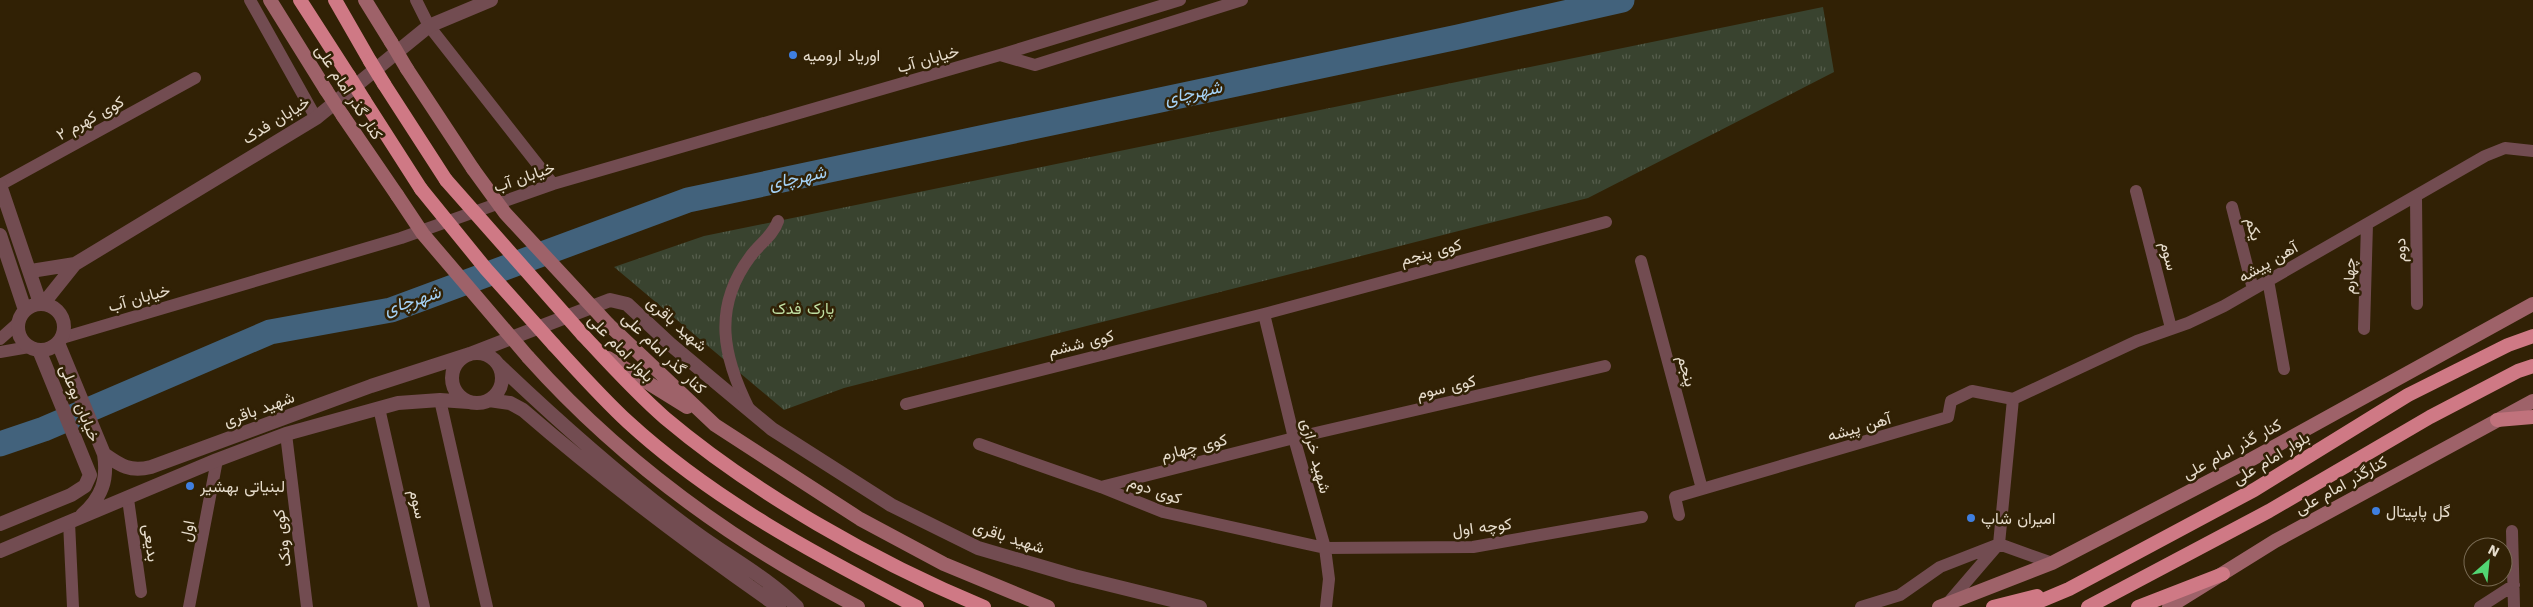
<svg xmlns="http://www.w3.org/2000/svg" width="2533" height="607" viewBox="0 0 2533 607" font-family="'Work Sans',Vazirmatn,sans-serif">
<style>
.grass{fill:url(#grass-tufts)}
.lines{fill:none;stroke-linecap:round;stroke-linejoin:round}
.river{stroke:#42627c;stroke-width:25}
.minor{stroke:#724c51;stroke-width:12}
.tertiary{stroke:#724c51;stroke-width:14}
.secondary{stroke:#9e6269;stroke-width:14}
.primary{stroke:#c0727c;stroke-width:14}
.trunk{stroke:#cf7985;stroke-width:14}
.secondary-bridge{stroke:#9e6269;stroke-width:14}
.trunk-bridge{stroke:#cf7985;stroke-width:14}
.shop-dot{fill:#3f7fe0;stroke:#312105;stroke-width:2}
.labels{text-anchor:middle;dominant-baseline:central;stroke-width:5;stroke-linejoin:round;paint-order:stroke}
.poi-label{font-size:16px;fill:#e7ddcd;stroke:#312105;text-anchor:start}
.street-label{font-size:16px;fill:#e7ddcd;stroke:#312105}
.park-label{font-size:16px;fill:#bfdda1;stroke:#312105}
.water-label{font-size:18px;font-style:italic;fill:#a4d1f5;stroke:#312105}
</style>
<defs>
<pattern id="grass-tufts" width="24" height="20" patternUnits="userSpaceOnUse" patternTransform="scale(1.25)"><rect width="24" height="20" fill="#39432f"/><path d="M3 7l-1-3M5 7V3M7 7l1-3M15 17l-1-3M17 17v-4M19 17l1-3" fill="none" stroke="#565e4c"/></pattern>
</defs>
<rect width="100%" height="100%" fill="#312105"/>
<!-- grass -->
<path class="grass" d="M1823 7 1834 72 1588 198 844 388 784 410 614 267 704 236Z"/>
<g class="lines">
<!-- river -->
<path class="river" d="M0 444 44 429 270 332 391 310 688 200 1458 37 1622 0"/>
<!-- minor -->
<path class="minor" d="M250 0 316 118
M416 0 429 26 553 184
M1000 55 1035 65 1242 0
M0 185 195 78
M2136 191 2171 328
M2416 196 2417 304
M2232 207 2253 289
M1641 261 1702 489
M2268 280 2284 369
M1264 314 1294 438 1325 548 1329 579 1326 607
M2364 329 2367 224
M62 338 401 238 553 184 1000 55 1180 0
M0 339 18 323
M0 352 29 347
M440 400 487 607
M906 404 1264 314 1606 222
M379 408 424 607
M749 409C723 357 712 308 750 257 759 244 773 236 778 221
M286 434 307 607
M979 444 1101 487 1163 512 1325 548 1473 547 1642 517
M1101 487 1294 438 1605 366
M128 499 141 592
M1679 515 1675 497 1948 417 1951 401 1972 391 2013 399 2137 341 2188 323 2224 306 2485 156 2505 148 2533 151
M69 522 73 607
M2512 531 2514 607
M1999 544 2013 399
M1948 603 1997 546
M189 607 217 460
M1861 607 1900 595 1940 567 1999 544 2052 563
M2480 607 2514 585"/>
<!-- tertiary -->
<path class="tertiary" d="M0 185 40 303
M0 235 25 310
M31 271 75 264 316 118 429 26 491 0
M18 327a23 23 0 1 1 46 0a23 23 0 1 1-46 0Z
M43 304 75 264
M58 343 104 454C108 480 102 497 82 515
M452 378a25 25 0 1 1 50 0a25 25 0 1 1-50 0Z
M499 365C562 425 626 482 696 533 730 558 767 577 797 607
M489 400 510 403 523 410C605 481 690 545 779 607
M104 454C121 466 130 472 151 467L371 386 470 354 610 300 627 304 670 344 772 429 891 505 978 548 1074 576 1200 607
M0 524 71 495 85 486 90 475 39 350
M0 551 217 460 286 434 398 403 440 400 469 402"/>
<!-- secondary -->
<path class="secondary" d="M270 0 326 90
M365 0 391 42
M407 69 473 169
M343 116 397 195
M608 324 715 425 860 519 944 564 1048 607
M528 357C621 461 734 543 858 607
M608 358 687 407
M1939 607 2052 563 2252 459 2533 304
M2169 607 2275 541 2533 401"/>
<!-- primary -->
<path class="primary" d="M2497 420 2533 417"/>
<!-- trunk -->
<path class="trunk" d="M300 0 349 76
M335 0 370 61
M384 84 446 180
M364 100 421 189
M583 335C609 363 636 393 665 418 754 493 877 563 984 607
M554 345C578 371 602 398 628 422 713 500 815 554 917 607
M1993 607 2037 596
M2026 607 2069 589 2254 490 2408 395 2508 345 2533 336
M2088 607 2269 511 2430 417 2518 371 2533 366
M2138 607 2223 574"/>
<!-- secondary-bridge -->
<path class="secondary-bridge" d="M391 42 407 69
M326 90 343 116
M473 169 505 213 608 324
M397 195 423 234 528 357"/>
<!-- trunk-bridge -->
<path class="trunk-bridge" d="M370 61 384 84
M349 76 364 100
M446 180 583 335
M421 189 486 269 554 345"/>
</g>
<!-- markers -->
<g class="shop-dot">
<circle cx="793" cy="55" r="5"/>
<circle cx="190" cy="486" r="5"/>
<circle cx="2376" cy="511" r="5"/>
<circle cx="1971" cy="518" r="5"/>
</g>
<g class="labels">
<!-- poi labels -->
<g class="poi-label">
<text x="803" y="55">اوریاد ارومیه</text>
<text x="200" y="486">لبنیاتی بهشیر</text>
<text x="2386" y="511">گل پاپیتال</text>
<text x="1981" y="518">امیران شاپ</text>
</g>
<!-- street labels -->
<g class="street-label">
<text transform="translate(928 59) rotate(-16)">خیابان آب</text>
<text transform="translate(349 92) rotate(57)">کنار گذر امام علی</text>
<text transform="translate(90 118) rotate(-29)">کوی کهرم ۲</text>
<text transform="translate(276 120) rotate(-32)">خیابان فدک</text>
<text transform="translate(524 177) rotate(-19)">خیابان آب</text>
<text transform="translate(2254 229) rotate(75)">یکم</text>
<text transform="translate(2400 250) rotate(-91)">دوم</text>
<text transform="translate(1431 252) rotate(-15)">کوی پنجم</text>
<text transform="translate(2169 256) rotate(76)">سوم</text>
<text transform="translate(2268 262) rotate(-30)">آهن پیشه</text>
<text transform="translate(2349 276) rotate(-89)">چهارم</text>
<text transform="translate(139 298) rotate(-16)">خیابان آب</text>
<text transform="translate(677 324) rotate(41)">شهید باقری</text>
<text transform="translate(1081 343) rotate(-14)">کوی ششم</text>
<text transform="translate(621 348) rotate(46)">بلوار امام علی</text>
<text transform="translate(664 353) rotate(44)">کنار گذر امام علی</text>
<text transform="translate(1687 371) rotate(75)">پنجم</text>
<text transform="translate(1446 387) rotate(-13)">کوی سوم</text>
<text transform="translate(80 403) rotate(68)">خیابان بوعلی</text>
<text transform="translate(259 409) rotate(-20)">شهید باقری</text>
<text transform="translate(1859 427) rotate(-16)">آهن پیشه</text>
<text transform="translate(1194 447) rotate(-14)">کوی چهارم</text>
<text transform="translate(2232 449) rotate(-28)">کنار گذر امام علی</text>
<text transform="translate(1316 456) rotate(75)">شهید خرازی</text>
<text transform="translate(2271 458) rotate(-31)">بلوار امام علی</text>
<text transform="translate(2341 485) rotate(-29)">کنارگذر امام علی</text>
<text transform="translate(1155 490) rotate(19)">کوی دوم</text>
<text transform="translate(418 504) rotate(77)">سوم</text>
<text transform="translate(1482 527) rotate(-7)">کوچه اول</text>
<text transform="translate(187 531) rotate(-79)">اول</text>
<text transform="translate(1009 537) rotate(18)">شهید باقری</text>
<text transform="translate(282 538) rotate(-97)">کوی ونک</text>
<text transform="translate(151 543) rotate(82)">بدیعی</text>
</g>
<!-- park labels -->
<g class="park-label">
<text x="803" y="308">پارک فدک</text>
</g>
<!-- water labels -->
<g class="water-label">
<text transform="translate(1193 92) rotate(-12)">شهرچای</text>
<text transform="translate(797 177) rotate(-12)">شهرچای</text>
<text transform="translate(412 300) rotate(-18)">شهرچای</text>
</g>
</g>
<!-- north arrow -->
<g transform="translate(2488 562) rotate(27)"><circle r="24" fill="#312105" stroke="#7a6c55"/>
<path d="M0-4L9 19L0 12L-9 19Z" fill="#52d673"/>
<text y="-8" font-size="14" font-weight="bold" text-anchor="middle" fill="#e7ddcd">N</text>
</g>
</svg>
